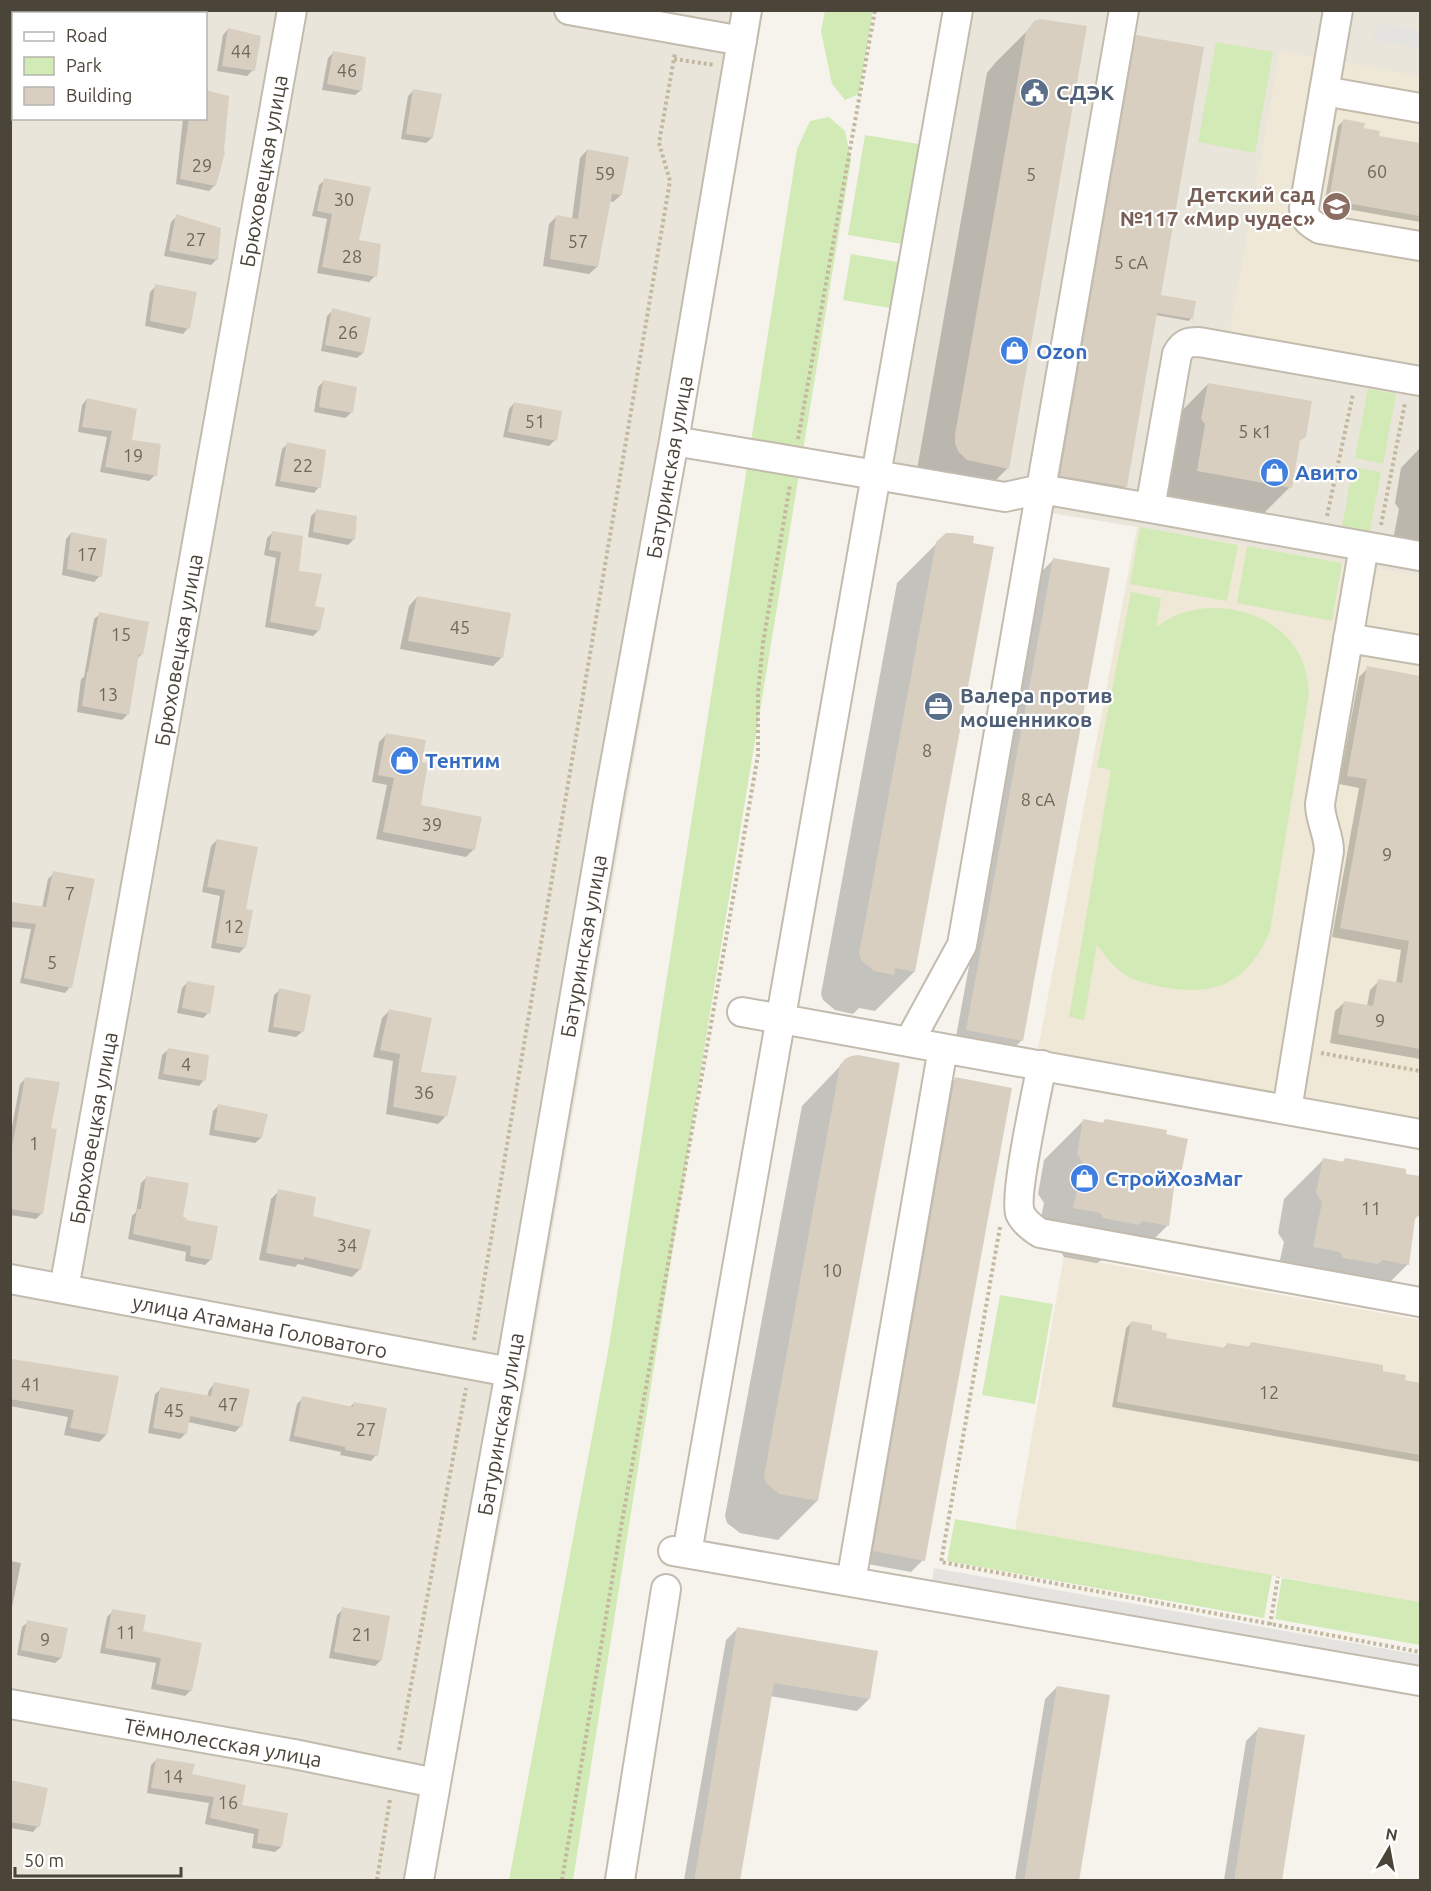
<svg xmlns="http://www.w3.org/2000/svg" width="1431" height="1891" viewBox="0 0 1431 1891" font-family="Ubuntu,sans-serif">
<style>
.residential{fill:#eae5da;fill-rule:evenodd}
.education{fill:#efe8d6}
.green{fill:#d2eab5}
.parking{fill:#e5e3e0}
.shadow{fill:#0003}
.building{fill:#d8cfc1}
.lines{fill:none;stroke-linecap:round;stroke-linejoin:round}
.minor-casing{stroke:#c2bbae;stroke-width:32}
.path{stroke:#c4b79f;stroke-width:4;stroke-dasharray:3 3;stroke-linecap:butt}
.minor{stroke:#fff;stroke-width:28}
.labels{text-anchor:middle;dominant-baseline:central;stroke-width:4.5;stroke-linejoin:round;paint-order:stroke}
.number-label{font-size:18px;fill:#6e675b}
.service-label{font-size:21px;font-weight:bold;fill:#4e5e75;stroke:#fff;text-anchor:start}
.street-label{font-size:21px;fill:#4b4439;stroke:#fff}
.education-label{font-size:21px;font-weight:bold;fill:#785e54;stroke:#fff;text-anchor:end}
.shop-label{font-size:21px;font-weight:bold;fill:#366cbe;stroke:#fff;text-anchor:start}
</style>
<rect width="100%" height="100%" fill="#f6f3ec"/>
<!-- residential -->
<path class="residential" d="M11 11H763L509 1482 427 1880H11ZM14 14H206V118H14Z
M944 11H1420V576L1137 527 861 482Z"/>
<!-- education -->
<path class="education" d="M1280 51 1420 76V370L1229 336Z
M1137 527 1420 576V1118L1038 1049Z
M1064 1256 1420 1320V1602L1015 1530Z"/>
<!-- green -->
<path class="green" d="M825 11H873L859 94 845 100 832 84 821 31Z
M1216 42 1273 52 1255 153 1198 142Z
M829 117 845 131 851 160 708 1025 573 1880H509L609 1346 797 149 810 121Z
M865 135 919 144 902 244 848 235Z
M851 254 898 262 890 308 843 300Z
M1368 389 1396 394 1383 464 1355 458Z
M1353 467 1381 472 1368 541 1340 536Z
M1140 527 1238 545 1227 601 1130 584Z
M1247 546 1342 563 1332 621 1237 603Z
M1131 592 1161 598 1156 627C1168 619 1180 612 1194 610 1232 602 1281 618 1299 654 1306 667 1308 680 1309 694L1270 931C1250 979 1220 996 1169 988 1155 986 1141 983 1129 977 1115 970 1106 957 1097 945L1084 1020 1069 1017 1111 770 1097 767Z
M1000 1295 1053 1304 1035 1404 982 1395Z
M955 1519 1272 1575 1264 1618 947 1561Z
M1282 1578 1420 1602V1645L1275 1619Z"/>
<!-- parking -->
<path class="parking" d="M1376 23 1420 31V48L1373 40Z
M934 1568 1420 1655V1670L932 1583Z"/>
<!-- shadow -->
<path class="shadow" d="M1035 23 1008 468 968 507 928 499 919 491 916 475 987 73 995 63Z
M228 29 253 70 247 76 217 71 223 35Z
M1137 36 1159 296 1191 318 1189 321 1156 315 1125 486 1123 489 1059 478 1135 39Z
M334 52 361 90 355 95 322 90 328 58Z
M413 91 432 138 426 143 401 139 408 96Z
M206 92 228 97 215 185 209 191 176 184 183 118H206Z
M1344 120 1377 137 1420 145V222L1324 205 1338 126Z
M587 150 621 195 613 202 609 201 597 267 589 274 543 266 549 224 556 217 572 219 580 158Z
M325 180 375 276 369 282 317 273 327 219 312 216 319 185Z
M177 216 217 259 211 265 164 256 171 222Z
M156 286 188 328 183 334 145 326 150 292Z
M333 310 363 353 357 358 321 351 327 316Z
M323 382 351 413 345 418 314 412 318 387Z
M1208 384 1298 443 1290 487 1251 526 1159 510 1169 424Z
M87 399 131 441 155 475 149 481 100 472 107 437 78 432 82 405Z
M514 403 555 440 549 446 503 437 509 409Z
M288 444 319 487 314 493 275 486 282 449Z
M1420 448V560L1390 555 1399 509 1395 503 1401 468Z
M317 510 354 539 348 545 308 537 311 516Z
M273 532 298 573 314 608 318 631 313 636 265 627 276 558 264 555 267 538Z
M71 533 100 576 94 582 62 575 66 539Z
M937 543 914 972 875 1011 859 1008 853 1014 835 1010 823 1000 821 994 897 583Z
M1054 559 1022 1040 1010 1052 955 1042 1042 571Z
M417 597 502 657 493 666 400 649 409 606Z
M100 614 142 654 137 659 127 715 122 720 77 712 81 679 84 677 94 619Z
M1368 668 1420 677V1059L1330 1043 1335 1011 1344 1003 1367 1006 1370 990 1379 981 1396 984 1401 950 1332 937 1359 788 1339 784 1359 677Z
M387 734 420 763 419 806 474 849 466 857 376 839 387 785 372 782 379 742Z
M217 840 244 910 245 947 239 953 211 948 220 896 202 892 211 846Z
M54 873 70 987 65 993 20 983 31 929 10 927V904L42 908 48 879Z
M188 982 208 1013 203 1018 177 1013 182 988Z
M280 990 302 1032 296 1037 268 1032 274 995Z
M389 1011 419 1073 445 1117 438 1124 386 1114 393 1061 373 1057 382 1018Z
M168 1050 204 1080 199 1086 158 1079 162 1055Z
M845 1061 817 1501 778 1540 740 1533 727 1523 725 1516 802 1106Z
M26 1078 49 1129 42 1213 36 1219 10 1215V1137L20 1084Z
M955 1079 923 1560 911 1572 862 1563 943 1091Z
M218 1106 261 1138 255 1143 209 1135 213 1111Z
M1084 1120 1102 1124 1105 1120 1174 1180 1168 1225 1128 1265 1102 1260 1097 1263 1064 1257 1061 1252 1035 1247 1044 1203 1038 1194 1044 1160Z
M1345 1159 1420 1178V1213L1413 1220 1407 1265 1368 1304 1342 1298 1337 1302 1304 1297 1301 1291 1274 1287 1284 1242 1278 1233 1284 1199 1323 1160 1342 1163Z
M147 1177 182 1218 211 1259 205 1265 185 1261 186 1252 128 1239 132 1216 136 1212 141 1183Z
M279 1191 311 1217 360 1269 352 1277 298 1264 295 1267 259 1260 271 1199Z
M1131 1323 1165 1339 1223 1349 1227 1345 1247 1348 1252 1344 1420 1384V1462L1112 1407 1126 1328Z
M10 1360 80 1372 106 1435 99 1442 64 1435 68 1417 10 1406Z
M214 1384 241 1426 235 1432 188 1422 186 1433 180 1439 148 1433 155 1394 161 1389 207 1397 209 1390Z
M303 1398 349 1408 354 1403 376 1455 371 1461 340 1455 341 1452 289 1441 297 1404Z
M10 1561 21 1563 10 1617Z
M343 1609 381 1660 375 1666 329 1658 337 1615Z
M113 1611 142 1632 191 1690 185 1696 151 1689 156 1663 100 1653 107 1617Z
M28 1622 61 1658 55 1663 17 1655 22 1627Z
M738 1628 869 1699 857 1711 770 1696 738 1880H684L726 1640Z
M1057 1687 1077 1880H1015L1045 1699Z
M1258 1729 1281 1880H1224L1246 1741Z
M157 1759 191 1775 240 1806 281 1847 275 1852 252 1848 254 1834 205 1824 209 1803 147 1793 151 1765Z
M10 1781 38 1826 33 1832 10 1828Z"/>
<!-- building -->
<path class="building" d="M1040 19 1087 26 1009 469 967 460 958 451 955 443V435L1026 32 1034 21Z
M228 28 261 36 255 71 222 66Z
M1136 35 1204 47 1161 295 1196 301 1193 319 1157 313 1127 487 1060 476Z
M333 51 366 57 362 91 327 84Z
M413 89 442 94 433 138 406 134Z
M206 90 229 96 224 151 225 152 216 186 180 179 189 118H206Z
M1343 119 1365 123 1364 128 1380 131 1379 136 1420 143V216L1329 200Z
M587 149 629 157 622 195 612 194 598 267 550 259 556 215 578 219Z
M324 178 371 187 359 240 381 244 377 277 322 267 332 214 317 211Z
M176 214 221 228 218 260 169 251Z
M155 284 197 292 190 329 150 321Z
M332 308 371 318 364 353 325 345Z
M323 380 357 387 353 413 319 407Z
M1208 383 1312 401 1306 437 1300 441 1292 488 1197 471 1205 424 1201 419Z
M87 398 137 409 132 440 161 444 157 476 105 467 112 431 82 427Z
M514 402 562 411 557 441 508 432Z
M287 442 326 450 321 488 280 481Z
M316 509 357 516 355 540 313 532Z
M272 531 303 536 299 571 322 574 315 606 325 608 320 631 270 622 281 552 269 550Z
M71 532 107 539 102 577 67 569Z
M946 533H953L974 536 973 543 994 547 915 972 895 968 894 975 874 971 862 961 859 954 936 542Z
M1053 558 1110 568 1023 1041 966 1030Z
M417 596 511 613 503 658 408 641Z
M99 612 149 622 143 655 139 654 129 715 82 706 87 672H88Z
M1367 666 1420 676V1049L1338 1034 1344 1001 1373 1006 1378 979 1402 983 1409 941 1340 928 1367 779 1347 776Z
M386 733 426 740 422 762 428 763 421 805 482 817 475 850 383 832 394 778 378 775Z
M217 839 258 847 246 909 253 910 246 948 216 943 225 890 207 887Z
M53 871 95 879 72 988 24 978 36 924 10 921V902L46 907Z
M187 981 215 986 210 1014 182 1008Z
M279 988 311 995 304 1032 273 1027Z
M389 1009 432 1018 421 1072 457 1076 447 1117 393 1107 400 1054 380 1050Z
M168 1048 209 1055 206 1081 163 1074Z
M858 1055 900 1063 818 1501 779 1494 766 1483 764 1476 840 1065 845 1059 851 1056Z
M25 1077 60 1082 51 1128 57 1129 43 1214 10 1209V1158Z
M955 1077 1012 1088 925 1561 873 1551Z
M218 1104 268 1114 262 1138 214 1130Z
M1083 1119 1104 1123 1105 1119 1167 1130 1166 1134 1188 1139 1181 1174 1175 1180 1169 1226 1143 1221 1138 1225 1103 1218 1100 1213 1073 1208 1083 1163 1077 1154Z
M1323 1158 1344 1162 1345 1158 1406 1169V1174L1420 1176V1214L1415 1219 1409 1265 1383 1260 1378 1264 1343 1258 1340 1252 1313 1247 1322 1202 1316 1193Z
M146 1176 189 1183 183 1217 187 1218 186 1220 218 1226 212 1260 190 1256 191 1246 133 1234 137 1209H141Z
M278 1189 316 1197 313 1216 371 1230 361 1270 304 1257V1260L266 1253Z
M1131 1321 1152 1325V1330L1167 1333 1166 1338 1226 1348 1227 1343 1250 1347 1251 1342 1383 1365V1371L1406 1375 1405 1380 1420 1383V1455L1117 1402Z
M12 1359 119 1376 107 1435 70 1428 74 1410 10 1399V1369Z
M214 1382 250 1389 242 1427 190 1416 187 1434 153 1428 160 1387 211 1396Z
M302 1396 353 1407 354 1402 387 1408 378 1456 345 1450V1447L294 1436Z
M342 1607 390 1616 382 1661 334 1652Z
M112 1609 146 1615 143 1631 202 1643 192 1691 156 1684 161 1658 105 1648Z
M27 1620 68 1628 62 1658 21 1650Z
M737 1627 878 1651 870 1699 774 1683 740 1881H694Z
M1057 1686 1110 1695 1079 1881H1024Z
M1258 1727 1305 1735 1282 1881H1234Z
M156 1758 195 1764 192 1774 246 1785 242 1805 288 1813 282 1847 257 1843 259 1829 210 1818 214 1797 151 1788Z
M10 1780 48 1788 40 1827 10 1822Z"/>
<g class="lines">
<defs>
<path id="minor" d="M569 10 742 41
M958 10 876 475 1005 497 1041 489 1150 508
M1338 10 1304 208C1304 220 1310 223 1320 229L1420 246
M1324 91 1420 108
M1420 381 1199 342C1188 342 1183 343 1177 354L1150 508 1420 556
M674 441 876 475 687 1553
M1348 638 1420 650
M742 1012 1420 1134
M909 1042 962 945 1124 10
M1042 1065C1037 1090 1014 1196 1020 1213 1024 1222 1032 1228 1040 1233L1420 1302
M1287 1110 1329 851C1329 834 1320 821 1320 804L1364 546
M10 1279 510 1372
M64 1289 292 10
M673 1551 1420 1681
M851 1582 943 1048
M10 1704 294 1754 435 1783
M419 1880 464 1624 510 1372 610 791 674 441 747 10
M620 1880 666 1589"/>
</defs>
<!-- minor casing -->
<use href="#minor" class="minor-casing"/>
<!-- path -->
<path class="path" d="M674 59 714 65
M798 439 875 10
M1327 516 1353 394
M1381 525 1405 403
M1321 1053 1420 1071
M1000 1227 941 1562 1420 1652
M474 1340 670 181 659 143 675 53
M1270 1625 1278 1577
M399 1750 466 1388
M377 1880 390 1799
M562 1880 621 1527 713 1013 758 755V693L763 643 790 485"/>
<!-- minor -->
<use href="#minor" class="minor"/>
</g>
<!-- icons -->
<defs>
<symbol id="civic-disc" viewBox="-11 -11 22 22"><circle r="9.5" fill="#5c6f8a" stroke="#fff"/><path d="M-.6-6.5H3V-4.5H.6V-3L4-1V1h2V6H-6V1h2V-1L-.6-3ZM-1.2 2.5V6h2.4V2.5Z" fill="#fff"/></symbol>
<symbol id="school-disc" viewBox="-11 -11 22 22"><circle r="9.5" fill="#8d6e63" stroke="#fff"/><path d="M0-5L7-2L0 1L-7-2ZM-4 1L0 2.5L4 1V4Q0 6-4 4Z" fill="#fff"/></symbol>
<symbol id="shop-disc" viewBox="-11 -11 22 22"><circle r="9.5" fill="#3f7fe0" stroke="#fff"/><path d="M-5-2.5h2.3a2.7 3.5 0 0 1 5.4 0H5L5.5 6h-11ZM-1.5-2.5h3a1.5 2.3 0 0 0-3 0Z" fill="#fff"/></symbol>
<symbol id="office-disc" viewBox="-11 -11 22 22"><circle r="9.5" fill="#5c6f8a" stroke="#fff"/><path d="M-6-3h4V-5.5h4V-3h4V5H-6ZM-1-4.5V-3h2v-1.5ZM-6 0V1H6V0Z" fill="#fff"/></symbol>
</defs>
<g fill-rule="evenodd">
<use href="#civic-disc" x="1018" y="76" width="33" height="33"/>
<use href="#school-disc" x="1320" y="190" width="33" height="33"/>
<use href="#shop-disc" x="998" y="334" width="33" height="33"/>
<use href="#shop-disc" x="1258" y="456" width="33" height="33"/>
<use href="#office-disc" x="922" y="690" width="33" height="33"/>
<use href="#shop-disc" x="388" y="744" width="33" height="33"/>
<use href="#shop-disc" x="1068" y="1162" width="33" height="33"/>
</g>
<g class="labels">
<!-- number labels -->
<g class="number-label">
<text x="241" y="51">44</text>
<text x="347" y="70">46</text>
<text x="202" y="165">29</text>
<text x="1377" y="171">60</text>
<text x="605" y="173">59</text>
<text x="1031" y="174">5</text>
<text x="344" y="199">30</text>
<text x="196" y="239">27</text>
<text x="578" y="241">57</text>
<text x="352" y="256">28</text>
<text x="1131" y="262">5 сА</text>
<text x="348" y="332">26</text>
<text x="535" y="421">51</text>
<text x="1255" y="431">5 к1</text>
<text x="133" y="455">19</text>
<text x="303" y="465">22</text>
<text x="87" y="554">17</text>
<text x="460" y="627">45</text>
<text x="121" y="634">15</text>
<text x="108" y="694">13</text>
<text x="927" y="750">8</text>
<text x="1038" y="799">8 сА</text>
<text x="432" y="824">39</text>
<text x="1387" y="854">9</text>
<text x="70" y="893">7</text>
<text x="234" y="926">12</text>
<text x="52" y="962">5</text>
<text x="1380" y="1020">9</text>
<text x="186" y="1064">4</text>
<text x="424" y="1092">36</text>
<text x="34" y="1143">1</text>
<text x="1371" y="1208">11</text>
<text x="347" y="1245">34</text>
<text x="832" y="1270">10</text>
<text x="31" y="1384">41</text>
<text x="1269" y="1392">12</text>
<text x="228" y="1404">47</text>
<text x="174" y="1410">45</text>
<text x="366" y="1429">27</text>
<text x="126" y="1632">11</text>
<text x="362" y="1634">21</text>
<text x="45" y="1639">9</text>
<text x="173" y="1776">14</text>
<text x="228" y="1802">16</text>
</g>
<!-- service labels -->
<g class="service-label">
<text x="1056" y="92">СДЭК</text>
<text x="960" y="695">Валера против<tspan x="960" dy="24">мошенников</tspan></text>
</g>
<!-- street labels -->
<g class="street-label">
<text transform="translate(263 171) rotate(-80)">Брюховецкая улица</text>
<text transform="translate(669 467) rotate(-80)">Батуринская улица</text>
<text transform="translate(178 650) rotate(-80)">Брюховецкая улица</text>
<text transform="translate(583 946) rotate(-80)">Батуринская улица</text>
<text transform="translate(93 1128) rotate(-80)">Брюховецкая улица</text>
<text transform="translate(260 1326) rotate(11)">улица Атамана Головатого</text>
<text transform="translate(500 1424) rotate(-80)">Батуринская улица</text>
<text transform="translate(223 1742) rotate(10)">Тёмнолесская улица</text>
</g>
<!-- education labels -->
<g class="education-label">
<text x="1315" y="194">Детский сад<tspan x="1315" dy="24">№117 «Мир чудес»</tspan></text>
</g>
<!-- shop labels -->
<g class="shop-label">
<text x="1036" y="351">Ozon</text>
<text x="1295" y="472">Авито</text>
<text x="425" y="760">Тентим</text>
<text x="1105" y="1178">СтройХозМаг</text>
</g>
</g>
<!-- border -->
<rect width="1431" height="1891" fill="none" stroke="#4b4439" stroke-width="24"/>
<!-- legend -->
<rect x="12" y="12" width="195" height="108" fill="#ffffff" stroke="#b7b4b0" stroke-width="1.5"/>
<rect x="24" y="32" width="30" height="9" fill="#ffffff" stroke="#b7b4b0" stroke-width="1.5"/>
<text x="66" y="42" font-size="18" fill="#4b4439">Road</text>
<rect x="24" y="57" width="30" height="18" fill="#d2eab5" stroke="#b7b4b0" stroke-width="1.5"/>
<text x="66" y="72" font-size="18" fill="#4b4439">Park</text>
<rect x="24" y="87" width="30" height="18" fill="#d8cfc1" stroke="#b7b4b0" stroke-width="1.5"/>
<text x="66" y="102" font-size="18" fill="#4b4439">Building</text>
<!-- north arrow -->
<g transform="translate(1389 1849) rotate(10)" stroke="#ffffff" stroke-width="4.5" paint-order="stroke">
<path d="M0-4.5L10 22L0 15L-10 22Z" fill="#4b4439"/>
<text y="-9" font-size="16" font-weight="bold" text-anchor="middle" fill="#4b4439">N</text>
</g>
<!-- scale -->
<path d="M15 1867v9h166v-9" fill="none" stroke="#4b4439" stroke-width="3"/>
<text x="24" y="1867" font-size="18" fill="#4b4439" stroke="#ffffff" stroke-width="4.5" paint-order="stroke">50 m</text>
</svg>
